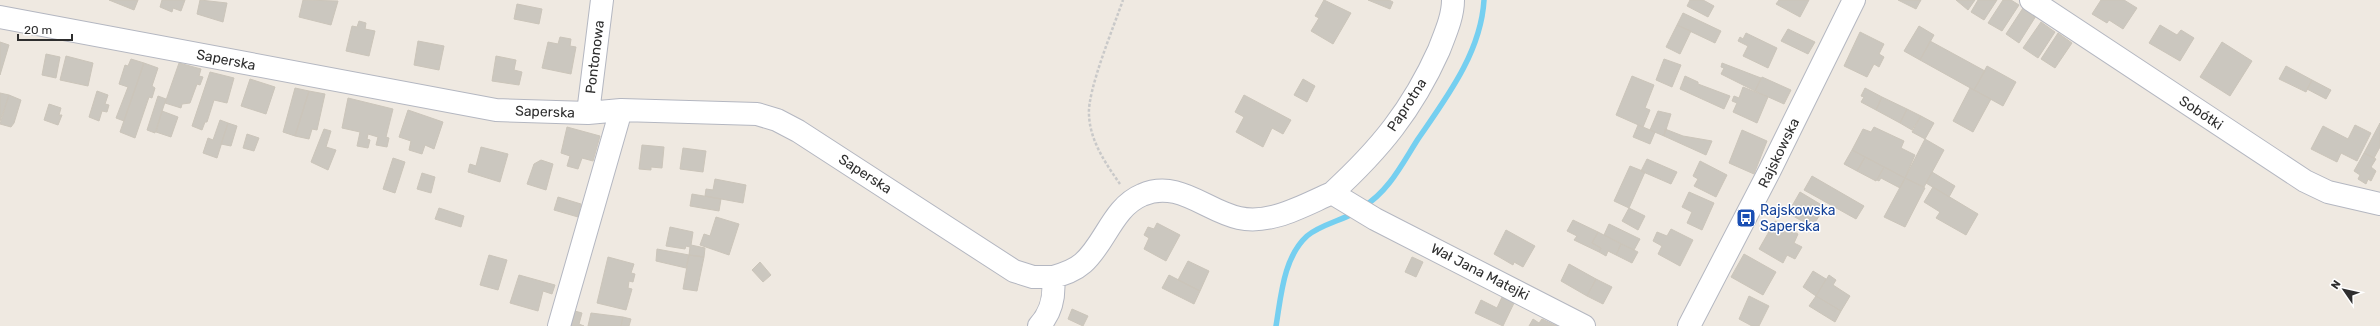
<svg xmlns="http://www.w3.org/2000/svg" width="2380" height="326" viewBox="0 0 2380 326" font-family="Rubik,sans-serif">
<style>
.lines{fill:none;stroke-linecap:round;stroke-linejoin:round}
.stream{stroke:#75cff0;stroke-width:5.5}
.building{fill:#cbc7bf;stroke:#cbc5ba}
.minor-casing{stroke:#b4b7c1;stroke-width:24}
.path{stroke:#c9c9c9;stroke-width:2.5;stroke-dasharray:3 2;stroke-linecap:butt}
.minor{stroke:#fff;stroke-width:22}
.labels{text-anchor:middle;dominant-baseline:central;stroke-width:3;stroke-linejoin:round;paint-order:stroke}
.street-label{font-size:14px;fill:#2e2e2e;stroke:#fff}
.transit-label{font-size:14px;fill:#164399;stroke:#fff;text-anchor:start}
</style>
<rect width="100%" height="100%" fill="#efe9e1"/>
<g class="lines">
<!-- stream -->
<path class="stream" d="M1363 207C1389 191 1402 164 1418 139 1447 97 1481 52 1484 0
M1276 326C1281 297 1283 258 1307 236 1320 225 1340 221 1354 213"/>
</g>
<!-- building -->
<path class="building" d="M109 0H138L134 10Z
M162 0H185L181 11 173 8 172 12 160 7Z
M200 0 227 3 223 22 197 14Z
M303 0 338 1 331 25 299 17Z
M1324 0 1351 13 1333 44 1311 31 1319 18 1315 16Z
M1368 0H1389L1393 2 1390 9Z
M1690 0H1703L1714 6 1708 17 1687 6Z
M1779 0H1809L1800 17 1776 4Z
M1898 0H1921L1916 9Z
M1956 0H1975L1968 10Z
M1978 0H1997L1984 20 1971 12Z
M2003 0H2011L2019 5 2002 31 1988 23Z
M2101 0H2124L2137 8 2123 29 2109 20 2107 23 2092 14Z
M517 4 542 9 539 24 514 19Z
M2023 8 2036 16 2019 43 2006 34Z
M1683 13 1721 31 1715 43 1677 25Z
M359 21 366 23 365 29 375 31 369 56 346 51 352 26 357 27Z
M2041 22 2055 32 2038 58 2023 48Z
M1677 25 1691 31 1680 54 1666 47Z
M2160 25 2177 35 2181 30 2194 38 2180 61 2149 43Z
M1919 26 1934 35 1920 60 1904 51Z
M1788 29 1815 42 1808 54 1781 41Z
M1860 32 1884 44 1879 54 1884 57 1879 67 1874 64 1867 77 1844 66Z
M1746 33 1777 48 1768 68 1743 56 1748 46 1738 41 1740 37 1743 39Z
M2058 33 2072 43 2055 68 2041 59Z
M560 37 571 39 570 46 576 47 571 74 542 68 548 42 558 44Z
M418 41 444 46 439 70 414 65Z
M1930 41 1985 71 1974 90 1920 60Z
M0 42 9 45 0 75Z
M2222 42 2252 61 2230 96 2200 77Z
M46 54 60 57 56 78 42 75Z
M66 56 93 63 88 86 60 80Z
M496 56 516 60 514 70 522 72 519 85 492 81Z
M131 59 144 63 124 121 116 118 128 87 119 84 125 65 128 66Z
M1664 59 1681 65 1672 87 1656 80Z
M144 63 158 68 152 86 155 88 152 98 149 97 135 138 120 132Z
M179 63 201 69 199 76 203 77 200 85 197 84 190 103 182 104 181 108 165 103Z
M1722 63 1761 78 1755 91 1721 74 1724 68 1721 67Z
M1987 66 2016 82 2003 106 1974 90Z
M2286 66 2312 80 2306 92 2279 79Z
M210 72 234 78 227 103 214 100 207 122H205L202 130 192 126Z
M1632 76 1654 85 1645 108 1650 110 1643 127 1616 115Z
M1685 76 1698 82V84L1730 96 1724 109 1680 89Z
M1762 77 1791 90 1784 104 1755 91Z
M250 79 275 87 266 114 241 106Z
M1303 79 1315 86 1307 102 1294 95Z
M2312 80 2331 90 2326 99 2307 89Z
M1743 87 1768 97 1757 123 1733 112 1737 103 1732 101 1734 96 1739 98Z
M295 88 309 91 295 136 283 132Z
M1865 88 1882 97 1876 110 1861 102 1864 97 1861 96Z
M1970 88 1991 99 1973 132 1953 121Z
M97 91 108 95 105 104 109 105 107 112 102 111 99 121 89 117Z
M309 91 325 94 317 130 312 129 309 139 295 136Z
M0 93 9 95 0 121Z
M9 95 21 100 14 123 11 127 0 124Z
M1244 95 1291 120 1283 134 1272 128 1263 147 1236 132 1244 117 1235 112Z
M158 96 166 99 155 133 147 130Z
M1882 97 1907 109 1900 123 1876 110Z
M348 98 393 109 386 137 389 138 387 147 376 145 378 137 368 134 367 139 370 140 368 148 357 146 360 132 342 128Z
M49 104 61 108 59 115H62L58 125 44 120Z
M1907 109 1921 116 1912 130 1900 123Z
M408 110 443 122 434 149 425 145 422 154 409 150 411 141 399 137Z
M162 111 178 117 171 137 156 132Z
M1658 111 1671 114 1664 136 1650 130Z
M1921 116 1934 123 1925 139 1912 132Z
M220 120 228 123 217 158 203 153 208 138 213 140Z
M228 123 237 126 231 146 221 144Z
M2380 123V147L2374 158 2364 153Z
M1638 125 1655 132 1650 144 1633 137Z
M2355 125 2371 133 2357 161 2341 153 2337 162 2311 149 2323 126 2348 139Z
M567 127 600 136 593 161 582 158 578 169 567 166 570 156 561 153Z
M1874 127 1904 141 1901 148 1915 155 1905 178 1852 150 1863 129 1871 132Z
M324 129 331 131 326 147 336 150 328 170 311 162Z
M1665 129 1683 136 1712 141 1706 155 1664 136Z
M1742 130 1767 141 1754 174 1729 163Z
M247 134 259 138 254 151 243 148Z
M1925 139 1944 150 1924 187 1905 178Z
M642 145 664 147 662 168 651 167V170L639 169Z
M481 147 508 154 500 182 468 172 470 164 476 166Z
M683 148 706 151 703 172 680 169Z
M1852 150 1865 157 1857 171 1844 164Z
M2364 153 2376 159 2371 167 2376 171 2371 181 2368 179 2366 184 2358 179 2360 175 2354 171Z
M1865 157 1884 167 1876 181 1857 171Z
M393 158 405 162 395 193 383 189Z
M1647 159 1677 172 1671 184 1641 171Z
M541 160 553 164 546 190 527 184 534 164Z
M1700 161 1727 175 1716 197 1694 186 1698 179 1693 176Z
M1630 166 1645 172 1629 208 1614 201Z
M1884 167 1905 178 1900 188 1881 178 1879 181 1877 180Z
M1932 172 1955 186 1949 197 1926 183Z
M422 173 435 177 431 193 417 189Z
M1812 176 1864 206 1856 219 1804 190Z
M1905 178 1925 188 1905 227 1884 217Z
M715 179 746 185 743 203 705 196 706 189 713 190Z
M1933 187 1978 214 1966 235 1936 218 1940 212 1924 202Z
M1689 192 1714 203 1702 230 1687 223 1692 212 1682 207Z
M1800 192 1825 207 1812 227 1788 213Z
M692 194 721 199 719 211 690 206Z
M558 197 581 204 578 217 554 210Z
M439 208 464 216 461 227 435 219Z
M1629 208 1645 216 1638 230 1622 221Z
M716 217 739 224 729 255 700 245 704 234 710 236Z
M1573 220 1598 232 1592 243 1601 248 1599 252 1574 240 1577 236 1567 231Z
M1775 221 1798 234 1794 243 1802 247 1795 259 1787 255 1783 263 1759 249Z
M1157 223 1180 235 1166 261 1144 249 1149 238 1144 235 1148 227 1154 229Z
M1609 224 1640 239 1634 250 1604 235Z
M670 227 693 232 691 245 705 248 704 257 689 255 690 247 686 246 685 249 666 246Z
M1671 229 1693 240 1680 266 1658 254 1662 246 1653 241 1657 232 1667 236Z
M1506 230 1535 246 1523 267 1514 262 1513 265 1494 254Z
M1598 232 1621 244 1616 255 1608 251 1606 256 1599 252 1601 248 1592 243Z
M1621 244 1638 252 1632 263 1616 255Z
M657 249 689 255 686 268 656 261Z
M1744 254 1776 272 1763 295 1731 277Z
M489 255 507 260 498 290 480 285Z
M689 255 704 257 697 291 683 289Z
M608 257 634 264 631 273 635 274 633 282 629 281 628 288 632 289 626 310 597 303Z
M1412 257 1423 262 1416 277 1405 272Z
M1188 261 1209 271 1200 291 1178 280Z
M760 262 771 275 763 282 752 270Z
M1569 264 1596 279 1587 296 1561 281Z
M1813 271 1826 279 1816 296 1803 287Z
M519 275 555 285 552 294 543 291 538 311 510 303Z
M1169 275 1200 291 1194 304 1162 288Z
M1829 275 1836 280 1833 285 1850 296 1841 311 1816 296Z
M1596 279 1612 287 1603 304 1587 296Z
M1503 295 1515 301 1503 326 1475 313 1481 300 1497 308Z
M1749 296 1769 306 1759 326H1752L1739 319Z
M1816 296 1841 311 1835 322 1809 306Z
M1072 309 1088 316 1083 326 1068 319Z
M571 310 582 313 579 324 584 326H567Z
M591 313 623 317 621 326H588Z
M623 317 631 319 629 326H621Z
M1533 319 1539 323 1542 319 1557 326H1529Z"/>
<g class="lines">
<defs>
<path id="minor" d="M2031 0 2305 181 2328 192 2380 204
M0 17 496 110 588 113 621 110 757 114 777 120 798 131 1014 271 1033 277H1053
M588 113 602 0
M1332 193C1380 149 1412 110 1439 50 1445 34 1453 17 1453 0
M559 326 621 110
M1039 326C1052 312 1055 296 1053 277 1064 274 1074 271 1083 263 1105 244 1113 207 1142 195 1178 179 1206 211 1239 218 1271 225 1304 205 1332 193L1375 219 1584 326
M1689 326 1770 170 1854 0"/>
</defs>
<!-- minor casing -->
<use href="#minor" class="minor-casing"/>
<!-- path -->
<path class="path" d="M1120 184C1106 164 1090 141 1089 115 1087 91 1114 26 1123 0"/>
<!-- minor -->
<use href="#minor" class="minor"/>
</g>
<!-- icons -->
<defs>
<symbol id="bus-square" viewBox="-11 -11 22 22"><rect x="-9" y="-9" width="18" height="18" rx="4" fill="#1a4fb4" stroke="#fff"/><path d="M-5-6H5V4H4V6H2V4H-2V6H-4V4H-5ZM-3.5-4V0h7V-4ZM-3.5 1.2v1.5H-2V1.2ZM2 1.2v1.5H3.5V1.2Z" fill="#fff"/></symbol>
</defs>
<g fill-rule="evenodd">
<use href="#bus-square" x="1735" y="207" width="22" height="22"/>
</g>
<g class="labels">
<!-- street labels -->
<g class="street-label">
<text transform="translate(595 57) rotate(-83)">Pontonowa</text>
<text transform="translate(226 60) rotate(11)">Saperska</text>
<text transform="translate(1407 105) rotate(-57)">Paprotna</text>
<text transform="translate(545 112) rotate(2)">Saperska</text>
<text transform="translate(2201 113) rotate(34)">Sobótki</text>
<text transform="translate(1779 153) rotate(-64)">Rajskowska</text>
<text transform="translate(865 174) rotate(33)">Saperska</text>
<text transform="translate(1480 272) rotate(27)">Wał Jana Matejki</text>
</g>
<!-- transit labels -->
<g class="transit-label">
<text x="1760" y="210">Rajskowska<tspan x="1760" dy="16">Saperska</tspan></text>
</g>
</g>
<!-- north arrow -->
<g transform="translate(2344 290) rotate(304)" stroke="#ffffff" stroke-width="3" paint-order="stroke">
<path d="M0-3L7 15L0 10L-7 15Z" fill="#2e2e2e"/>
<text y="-6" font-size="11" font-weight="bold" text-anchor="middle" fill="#2e2e2e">N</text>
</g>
<!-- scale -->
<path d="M18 34v6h54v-6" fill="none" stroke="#2e2e2e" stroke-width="2"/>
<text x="24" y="34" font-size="12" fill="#2e2e2e" stroke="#ffffff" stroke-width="3" paint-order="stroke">20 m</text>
</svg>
